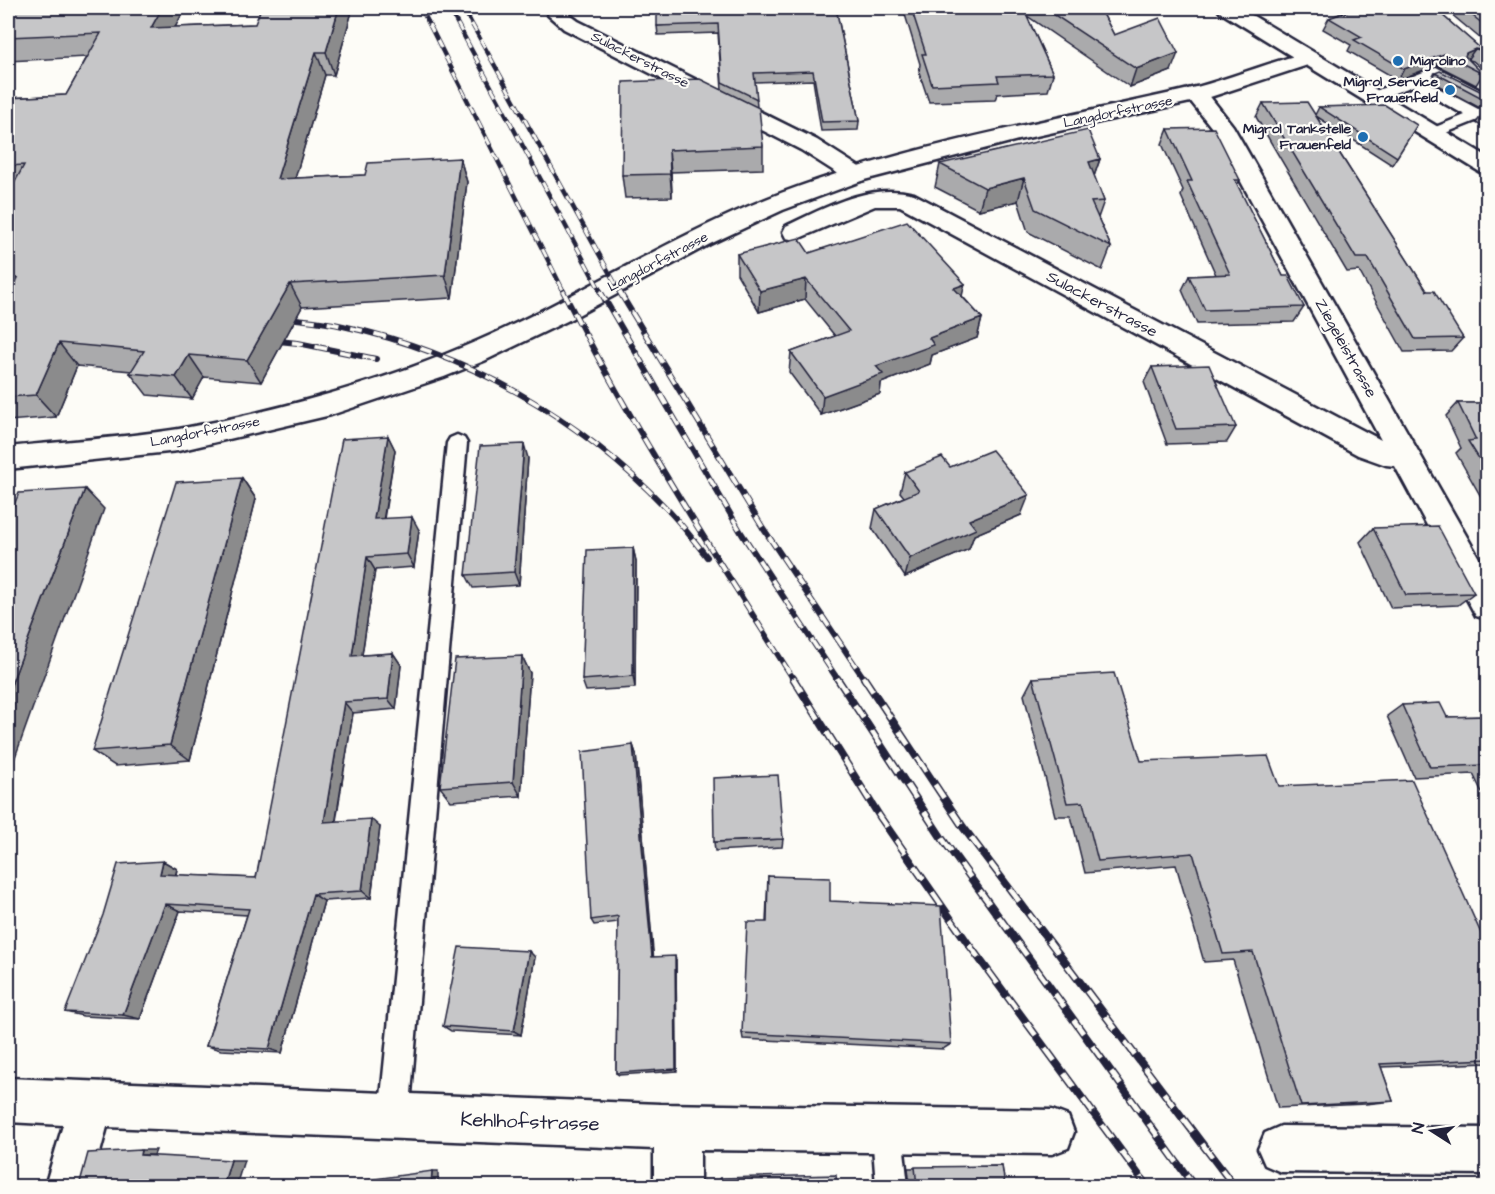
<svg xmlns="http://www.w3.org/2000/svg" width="1495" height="1194" viewBox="0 0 1495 1194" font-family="'Architects Daughter',sans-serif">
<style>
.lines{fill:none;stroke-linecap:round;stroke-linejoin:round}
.service-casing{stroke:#22223b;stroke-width:5}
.minor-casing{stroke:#22223b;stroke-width:5}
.tertiary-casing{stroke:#22223b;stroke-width:5}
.primary-casing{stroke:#22223b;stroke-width:5}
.service{fill:#fdfcf7;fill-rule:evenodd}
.minor{fill:#fdfcf7;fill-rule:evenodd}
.tertiary{fill:#fdfcf7;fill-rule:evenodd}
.primary{fill:#fdfcf7;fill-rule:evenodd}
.rail-far2-casing{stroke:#22223b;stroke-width:4.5}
.rail-far1-casing{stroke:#22223b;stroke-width:6}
.rail-casing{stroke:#22223b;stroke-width:8}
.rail-far2{stroke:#fdfcf7;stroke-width:3;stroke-dasharray:9;stroke-linecap:butt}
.rail-far1{stroke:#fdfcf7;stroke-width:4;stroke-dasharray:12;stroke-linecap:butt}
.rail{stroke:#fdfcf7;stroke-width:5;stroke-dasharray:16;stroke-linecap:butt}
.wall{fill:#aaaaac;stroke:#22223b;stroke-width:1.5}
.shaded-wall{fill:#8b8b8c;stroke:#22223b;stroke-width:1.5}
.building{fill:#c6c6c8;stroke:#22223b;stroke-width:1.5}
.poi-dot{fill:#1f6fb2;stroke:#fdfcf7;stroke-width:2}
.labels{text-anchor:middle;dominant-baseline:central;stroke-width:4.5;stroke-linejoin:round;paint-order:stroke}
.far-street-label{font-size:14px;fill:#22223b;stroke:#fdfcf7}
.far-poi-label{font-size:14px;font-weight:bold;fill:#22223b;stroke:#fdfcf7;text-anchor:end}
.street-label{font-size:16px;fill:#22223b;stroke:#fdfcf7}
.near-street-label{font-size:20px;fill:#22223b;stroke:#fdfcf7}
</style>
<rect width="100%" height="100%" fill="#fdfcf7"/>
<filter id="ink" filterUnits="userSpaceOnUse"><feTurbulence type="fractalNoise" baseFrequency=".0167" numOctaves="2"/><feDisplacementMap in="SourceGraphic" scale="12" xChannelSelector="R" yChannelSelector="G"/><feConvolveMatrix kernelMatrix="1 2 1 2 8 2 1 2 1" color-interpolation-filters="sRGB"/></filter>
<g filter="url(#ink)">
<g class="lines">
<defs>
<path id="service" d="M1436 67 1488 94V104L1435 77 1425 81 1478 109 1488 108V116L1433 138 1425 133 1428 130 1465 115 1413 86 1373 101 1366 97 1368 94Z
M457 435 464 438 467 443 409 1117 405 1128 394 1132 383 1128 379 1117 447 443 450 438Z
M887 1118 898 1122 902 1133 908 1186H876L872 1133 876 1122Z"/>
<path id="minor" d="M550 8H570L568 13 578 21 817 140 864 170 868 175 864 180 856 182 848 180 801 150 564 29 548 15Z
M1196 87 1204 89 1233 126 1488 574V620L1476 616 1395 466 1386 465 1358 455 900 206H875L795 240 786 238 783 232 786 226C825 208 869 182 914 194L1381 440 1212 128 1185 94 1188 89Z
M8 1078 660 1104 1052 1110 1068 1116 1074 1132 1068 1148 1052 1154 700 1150V1186H654V1149L107 1127 91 1186H45L63 1125 8 1122Z
M1281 1126 1488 1128V1174L1281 1172 1265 1165 1258 1149 1265 1133Z"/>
<path id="tertiary" d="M1310 52 1317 54 1321 58 1317 62 1204 99 1018 140 864 180 783 210 710 244 567 321 484 361 444 377 331 415 178 451 8 469V447C65 441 123 438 179 429 272 412 376 384 463 347 567 304 661 241 766 199 900 146 1045 122 1185 90 1227 80 1268 62 1310 52Z"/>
<path id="primary" d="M1217 8H1240L1488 157V174L1480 172 1220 12Z"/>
</defs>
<!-- service casing -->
<use href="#service" class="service-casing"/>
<!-- minor casing -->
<use href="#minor" class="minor-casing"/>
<!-- tertiary casing -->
<use href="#tertiary" class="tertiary-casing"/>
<!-- primary casing -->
<use href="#primary" class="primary-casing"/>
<!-- service -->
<use href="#service" class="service"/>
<!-- minor -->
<use href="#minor" class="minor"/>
<!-- tertiary -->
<use href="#tertiary" class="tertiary"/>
<!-- primary -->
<use href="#primary" class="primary"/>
<defs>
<path id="rail-far2" d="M421 8 564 292
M449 8 601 292
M463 8 620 292"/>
<path id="rail-far1" d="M563 291C631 426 713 552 794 680
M600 291 742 534 838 680
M619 291 763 528 865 680
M280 317C301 320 322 321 343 326 467 353 579 417 666 508 681 523 694 541 707 557
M268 340 298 343 376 359"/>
<path id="rail" d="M793 678 880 817 967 942 1147 1186
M837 678 941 837 1194 1186
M864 678 963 827 1234 1186"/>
</defs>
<!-- rail-far2 casing -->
<use href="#rail-far2" class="rail-far2-casing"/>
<!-- rail-far1 casing -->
<use href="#rail-far1" class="rail-far1-casing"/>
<!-- rail casing -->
<use href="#rail" class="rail-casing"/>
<!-- rail-far2 -->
<use href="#rail-far2" class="rail-far2"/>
<!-- rail-far1 -->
<use href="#rail-far1" class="rail-far1"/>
<!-- rail -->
<use href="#rail" class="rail"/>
</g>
<!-- wall -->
<path class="wall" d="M8 8H185L175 27 255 24 353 8 334 75H325L295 178 365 175 460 158 467 182 452 298 302 307 261 382 204 377 192 399 147 395 130 373 131 371 77 366 56 417 8 421V195L10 190H8V98L66 95 87 57 8 61Z
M836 8 859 121 858 130 821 131 813 80 755 82 757 107 763 146V169L671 172 672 197 625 198 622 175 722 90 718 33 658 35 657 26Z
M903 8H1100L1114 35 1171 71 1130 87 1027 16 1053 74 1048 91 997 94 995 100 929 102 919 72 920 64Z
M1349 8H1434L1488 55V74L1473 61 1469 60 1483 74 1476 85 1437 65 1398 80 1348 51 1351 45 1323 29 1329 18 1349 10H1348Z
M1444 8H1488V45Z
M1435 73 1488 95V105L1487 106 1478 107 1430 81Z
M1263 103 1315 115 1319 107 1417 125 1392 165 1316 116 1427 291 1463 338 1451 351 1404 352 1359 271 1347 272 1256 117Z
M1488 106V130L1476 123Z
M1168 129 1240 180 1237 185 1283 276 1304 307 1294 322 1197 324 1182 290 1189 276 1216 275 1181 196 1183 190 1162 144Z
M1100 159 1094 176 1104 201 1098 218 1111 247 1102 270 1028 232 1018 201 979 210 935 187 940 164Z
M809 253 962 296 982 318 977 338 932 355 930 364 881 383 880 394 821 415 789 372 791 352 835 336 805 299 759 312 737 274V254Z
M1152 367 1236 427 1227 442 1167 444 1144 382Z
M1458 403H1488V502H1484L1456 453 1461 448 1446 416Z
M388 436 395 450 384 519 419 530 414 567 375 570 362 655 393 653 401 665 396 709 353 713 336 821 380 827 371 898 324 901 282 1053 221 1050 206 1046 247 915 180 911 140 1019 83 1016 65 1012 163 861 177 869 176 875 256 878Z
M528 458 519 585 473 588 466 575Z
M950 467 1021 515 974 535 969 549 905 577 872 528 876 509 904 497 900 492 905 472Z
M242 478 256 499 190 760 115 766 92 751Z
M1373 528 1474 593 1458 605 1391 608 1360 542Z
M633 548 636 561 635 688 586 691 582 680Z
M522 656 530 673 521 796 451 801 440 787Z
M1033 678 1141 761 1279 786 1488 949V1063L1381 1067 1393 1101 1366 1104 1278 1108 1233 960 1204 962 1176 865 1085 873 1071 816H1055L1024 695Z
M1402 705 1447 717 1488 716V805L1473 774 1414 777 1387 716Z
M633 745 636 754 653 957 676 960 677 1071 619 1075 616 1073 618 922 594 925 591 920Z
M783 839 782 847 715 851 714 842Z
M768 876 830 901 951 1044 943 1049 743 1039 742 1033 766 922Z
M535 957 521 1035 451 1031 443 1026Z
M1002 1166 1005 1186H909H910L908 1168Z"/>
<!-- shaded-wall -->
<path class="shaded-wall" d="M162 8H185L163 51 151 28Z
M339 8H353L334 75 326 52Z
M1475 49 1467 60 1461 63 1466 53Z
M316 52 325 75 288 203 277 179Z
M1178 53 1171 71 1130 87 1136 69Z
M1444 54 1437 65 1398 80 1404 69Z
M669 150 671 172 672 197 670 174Z
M460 158 467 182 452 298 445 275Z
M1100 159 1092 182 1089 162Z
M1024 178 1018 201 979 210 985 188Z
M806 279 805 299 759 312 760 291Z
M290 284 302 307 261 382 247 360Z
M965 284 960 304 954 288Z
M982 318 977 338 932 355 930 364 881 383 880 394 821 415 823 396 929 338Z
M59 343 77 366 56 417 36 395Z
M189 355 204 377 192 399 176 377Z
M388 436 395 450 381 533 374 519Z
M524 444 528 458 519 585 514 572Z
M242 478 256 499 190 760 170 745Z
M85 489 104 509 9 774H8V693Z
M1029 495 1021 515 974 535 969 549 905 577 910 558 969 520Z
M412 517 419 530 414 567 407 554Z
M633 548 636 561 635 688 633 676Z
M367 557 375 570 360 667 352 656Z
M393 653 401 665 396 709 388 699Z
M522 656 530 673 521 796 513 782Z
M344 702 353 713 334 831 324 822Z
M633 745 636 754 654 962 652 957Z
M371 819 380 827 371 898 362 891Z
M163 861 177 869 174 881 160 874Z
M313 894 324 901 282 1053 269 1049Z
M165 904 180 911 140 1019 123 1015Z
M529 951 535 957 521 1035 514 1031Z
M675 956 676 960 677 1071 676 1069Z
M141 1150H156L154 1155H140Z
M231 1160H244L236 1186H223Z
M432 1171H438V1186H431Z"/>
<!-- building -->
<path class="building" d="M8 8H162L151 28 255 24 261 8H339L326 52H316L277 179 365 175 368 163 460 158 445 275 290 284 247 360 189 355 176 377 130 373 144 351 59 343 36 395 8 397V299L18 278 8 279V195L24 165 8 166V98L66 95 101 33 8 37Z
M657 8H836L859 121 822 122 813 71 754 73 757 99 722 82 718 24 657 26Z
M911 8H1023L1053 74 997 76 999 82 932 85 922 54H926Z
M1044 8H1100L1114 35 1160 18 1178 53 1136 69Z
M1357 8H1434L1488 55V56L1481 50 1475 49 1466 53 1465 56 1483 74 1444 54 1404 69 1354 40 1362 37 1329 18Z
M1463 8H1488V28Z
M1440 71 1488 95V98L1484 99 1435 73Z
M700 79 759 108 763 146 669 150 670 174 622 175 623 82Z
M1307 102 1427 291H1434L1463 338 1415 339 1368 258H1356L1263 103Z
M1385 105 1417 125 1397 157 1319 107Z
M1214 128 1240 180H1235L1283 276H1288L1304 307 1205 310 1189 276 1230 274 1187 181H1192L1168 129Z
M1088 130 1100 159 1089 162 1104 201 1091 202 1111 247 1035 209 1024 178 985 188 940 164Z
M907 221 965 284 954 288 982 318 929 338 934 345 876 366 883 374 823 396 791 352 849 331 806 279 760 291 737 254 799 238 809 253Z
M1209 365 1236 427 1176 429 1152 367Z
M1458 403H1488V473L1468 441 1476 440Z
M388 436 374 519 412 517 407 554 367 557 352 656 393 653 388 699 344 702 324 822 371 819 362 891 313 894 269 1049 206 1046 249 909 165 904 123 1015 65 1012 103 915 118 864 163 861 160 874 256 878 342 439Z
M524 444 514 572 466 575 480 446Z
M992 450 1029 495 969 520 976 529 910 558 876 509 919 491 905 472 942 457 950 467Z
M242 478 170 745 92 751 176 482Z
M85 489 8 693V519L19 493Z
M1438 526 1474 593 1406 595 1373 528Z
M633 548V676L582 680 587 550Z
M522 656 513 782 440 787 455 659Z
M1114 673 1141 761 1268 756 1279 786 1412 780 1488 949V1059L1380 1064 1393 1101 1301 1106 1253 952 1223 954 1193 853 1098 861 1083 802 1067 803 1033 678Z
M1440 703 1447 717 1488 716V765L1430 767 1402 705Z
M633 745 652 957 675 956 676 1069 616 1073 618 916 591 920 582 752Z
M778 775 783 839 714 842 713 778Z
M768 876 830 878V901L941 906 951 1044 742 1033 747 922H767Z
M459 947 529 951 514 1031 443 1026Z
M141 1150 140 1155 231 1160 223 1186H79L88 1153Z
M1002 1166 1005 1186H917L915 1167Z
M432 1171 431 1186H367L368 1180Z
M836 1175 837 1186H720V1178Z"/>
</g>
<!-- markers -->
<g class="poi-dot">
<circle cx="1398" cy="61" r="6"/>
<circle cx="1450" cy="90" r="6"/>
<circle cx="1363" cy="137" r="6"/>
</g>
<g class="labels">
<!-- far-street labels -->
<g class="far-street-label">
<text transform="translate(640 60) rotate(27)">Sulackerstrasse</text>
<text transform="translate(1118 112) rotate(-12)">Langdorfstrasse</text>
<text transform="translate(658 262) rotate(-28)">Langdorfstrasse</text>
<text transform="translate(205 432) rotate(-11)">Langdorfstrasse</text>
</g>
<!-- far-poi labels -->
<g class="far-poi-label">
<text x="1410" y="61" text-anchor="start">Migrolino</text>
<text x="1438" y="82">Migrol Service<tspan x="1438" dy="16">Frauenfeld</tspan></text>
<text x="1351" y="129">Migrol Tankstelle<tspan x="1351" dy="16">Frauenfeld</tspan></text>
</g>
<!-- street labels -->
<g class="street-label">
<text transform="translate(1102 304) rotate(28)">Sulackerstrasse</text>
<text transform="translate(1346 348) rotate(61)">Ziegeleistrasse</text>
</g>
<!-- near-street labels -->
<g class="near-street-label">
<text transform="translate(530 1122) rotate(2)">Kehlhofstrasse</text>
</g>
</g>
<!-- margin -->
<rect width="1495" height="1194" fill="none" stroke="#fdfcf7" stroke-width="30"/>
<rect x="15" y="15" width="1465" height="1164" fill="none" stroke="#22223b" stroke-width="2" filter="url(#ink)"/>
<!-- north arrow -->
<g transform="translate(1432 1131) rotate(282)" stroke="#fdfcf7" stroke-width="4.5" paint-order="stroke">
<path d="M0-4.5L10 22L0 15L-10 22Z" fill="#22223b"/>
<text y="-9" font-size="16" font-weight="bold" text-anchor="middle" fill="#22223b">N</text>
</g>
</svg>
